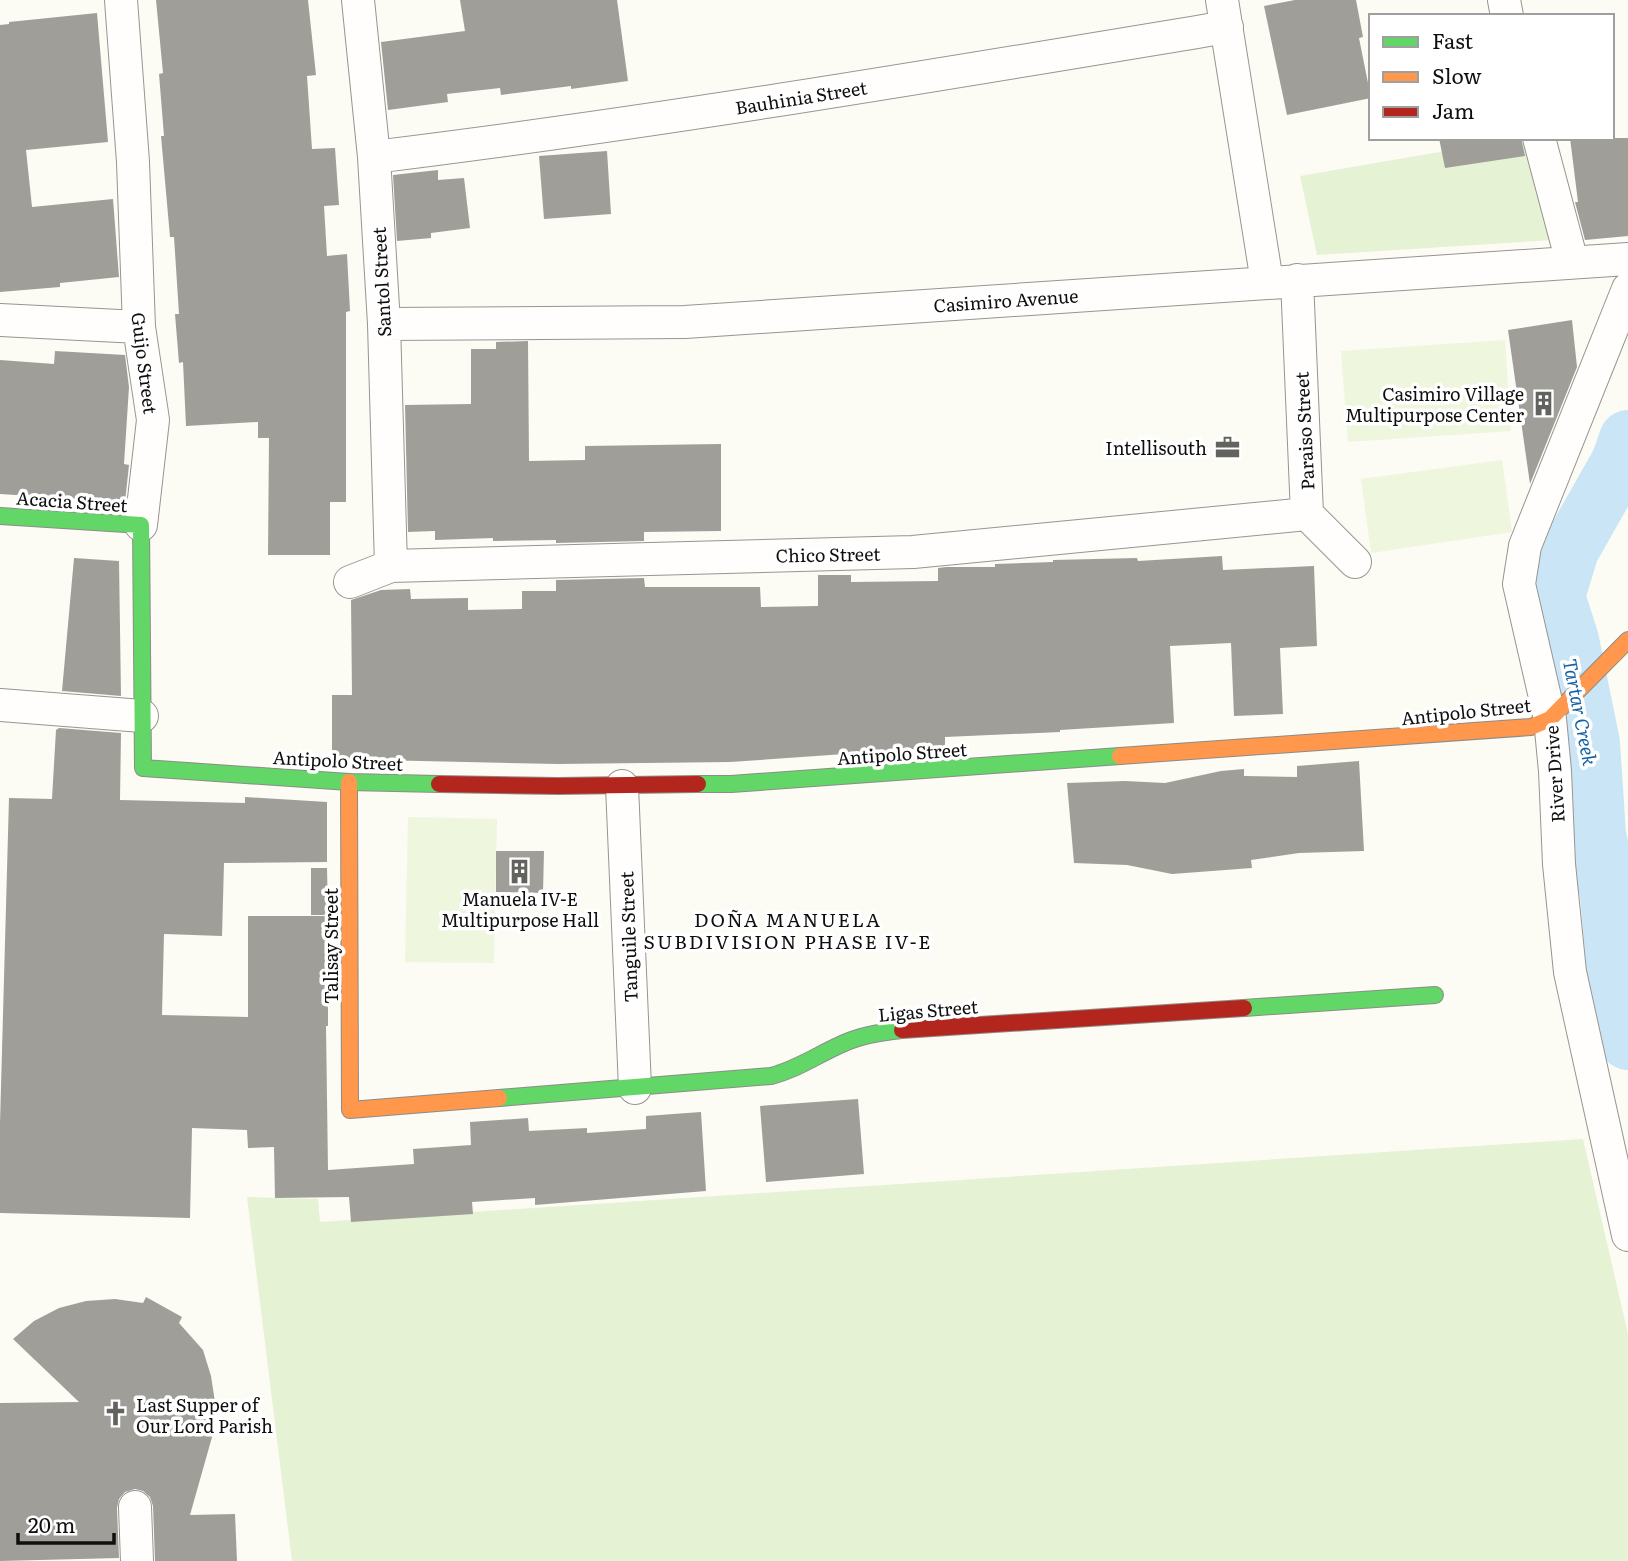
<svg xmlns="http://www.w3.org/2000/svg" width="1628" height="1561" viewBox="0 0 1628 1561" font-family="Literata,serif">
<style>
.green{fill:#e5f2d4}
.pitch{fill:#eff6de}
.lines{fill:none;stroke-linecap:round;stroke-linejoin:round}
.river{stroke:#cae6f6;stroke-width:58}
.building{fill:#a09e99}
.street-casing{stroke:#969592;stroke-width:34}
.fast-casing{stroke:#8c8c89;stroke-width:18}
.slow-casing{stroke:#8c8c89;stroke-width:18}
.jam-casing{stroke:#8c8c89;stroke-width:18}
.street{stroke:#fffefd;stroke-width:32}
.fast{stroke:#63d668;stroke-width:16}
.slow{stroke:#ff974d;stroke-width:16}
.jam{stroke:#b3261e;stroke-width:16}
.labels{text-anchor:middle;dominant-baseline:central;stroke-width:7;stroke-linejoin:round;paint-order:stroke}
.street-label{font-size:18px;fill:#0f0f0f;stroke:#fff}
.poi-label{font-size:18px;fill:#0f0f0f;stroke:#fff;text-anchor:end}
.water-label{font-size:19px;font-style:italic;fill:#1663a4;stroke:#fff}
.neighbourhood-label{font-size:19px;letter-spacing:2px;fill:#0f0f0f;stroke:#fff}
</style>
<rect width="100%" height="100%" fill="#fcfbf4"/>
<!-- green -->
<path class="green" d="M1521 138H1531L1552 240 1317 255 1300 176Z
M1583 1139 1628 1334V1561H292L247 1197 318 1199 320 1222Z"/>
<!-- pitch -->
<path class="pitch" d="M1505 340 1511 431 1348 442 1341 351Z
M1502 460 1512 532 1371 553 1361 479Z
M408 817 497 819 494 963 405 962Z"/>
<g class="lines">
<!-- river -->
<path class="river" d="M1628 439 1620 462 1570 550 1556 596 1570 640 1591 743 1597 834 1609 895 1619 1009 1628 1041"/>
</g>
<!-- building -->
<path class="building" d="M156 0H308L316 75 307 76 312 149 335 148 339 205 324 206 327 256 347 254 350 311 346 312V502H330V555H268L269 438H258V422L186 426 183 362 179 363 175 314H179L174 237H170L161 136H164L159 74 163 73Z
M460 0H617L628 81 571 89V86L501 95 500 88 447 94 448 102 388 110 381 42 465 31Z
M1295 0H1356L1363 37 1359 38 1371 98 1287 115 1264 6Z
M97 13 108 142 26 150 32 207 113 199 119 277 60 283V287L0 292V25L9 24V22Z
M1439 138H1521L1525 156 1445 168Z
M1570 138H1628V236L1585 240 1575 202H1578Z
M607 151 611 214 544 219 539 156Z
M438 170V180L464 178 470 228 431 233V238L397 241 393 175Z
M1572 320 1577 367 1530 484 1508 330Z
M528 341 529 461 585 460V446L721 444V531L644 532V541L556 543V540L493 541V538L435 540V531L408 532 405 405 471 404V349H496V342Z
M55 351 125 355 129 387 124 464 129 465 125 502 0 494V360L54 364Z
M1222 556 1223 570 1314 566 1317 646 1280 648 1283 714 1234 716 1231 643 1170 646 1174 723 1060 730V732L945 737V747L730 762 558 764 332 759V695H352L351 600 381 590 410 589 411 599 468 598V610L522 609V591H556V580L644 578 645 587H760L761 607 818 606V575H851V582L938 581V568L946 567H995V564L1053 562V560L1137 558 1138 561Z
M74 558 119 561 121 696 62 691Z
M59 728 121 733 120 800 245 803V797L327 802V862L224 863 222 936 164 934 162 1015 248 1017V916H328V1026H326L328 1170 414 1164 413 1149 471 1145 470 1122 528 1118 529 1131 587 1128V1133L646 1129V1116L701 1112 706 1191 535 1205V1198L472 1202 473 1214 351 1222 349 1197 275 1198 274 1147 248 1148 247 1130 192 1128 190 1218 0 1213V1123L9 798 52 799 56 730Z
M1359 761 1364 851 1299 853 1251 860 1252 868 1172 874 1127 865 1074 863 1067 783 1125 781 1165 783 1221 771 1244 769V776L1297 777V766Z
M496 851H544L543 893 496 892Z
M311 868H327L328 915H311Z
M858 1099 864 1174 766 1182 760 1106Z
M146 1297 182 1317 179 1323 203 1350 211 1376 215 1402 214 1430 190 1515 235 1514 237 1561H155L153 1506 150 1497 143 1491 135 1489 125 1492 119 1499 117 1508 119 1558 0 1561V1403L79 1402 13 1339 34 1321 59 1308 86 1301 115 1299 143 1303Z"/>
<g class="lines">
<defs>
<path id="street" d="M121 0 133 162 139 327 153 420 141 525
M358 0 374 157 384 324 391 566
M1222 0 1267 282
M1504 0 1507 16
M1539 138 1572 262
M374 157C660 122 943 74 1227 27
M1297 280 1307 514 1355 562
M1628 289 1525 546 1519 584 1550 719 1555 771 1559 864 1570 972 1628 1235
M0 320 139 327
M384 324 685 322 1628 259
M350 582 391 566 913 552 1307 514
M0 705 142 716
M622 786 635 1088
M135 1507 137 1561"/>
<path id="fast" d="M0 516 141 525 143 768 349 782 439 784
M698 784H731L1120 756
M1244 1008 1435 995
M499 1098 771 1076C798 1069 817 1055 842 1044 861 1035 881 1032 902 1030"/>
<path id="slow" d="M1120 756 1531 727 1550 719 1628 640
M349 782 350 1110 499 1098"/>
<path id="jam" d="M439 784 558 786 698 784
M902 1030 1244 1008"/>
</defs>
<!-- street casing -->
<use href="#street" class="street-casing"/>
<!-- fast casing -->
<use href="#fast" class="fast-casing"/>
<!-- slow casing -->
<use href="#slow" class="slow-casing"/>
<!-- jam casing -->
<use href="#jam" class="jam-casing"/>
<!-- street -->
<use href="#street" class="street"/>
<!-- fast -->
<use href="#fast" class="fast"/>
<!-- slow -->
<use href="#slow" class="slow"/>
<!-- jam -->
<use href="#jam" class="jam"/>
</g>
<!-- icons -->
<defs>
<symbol id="building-bare" viewBox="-9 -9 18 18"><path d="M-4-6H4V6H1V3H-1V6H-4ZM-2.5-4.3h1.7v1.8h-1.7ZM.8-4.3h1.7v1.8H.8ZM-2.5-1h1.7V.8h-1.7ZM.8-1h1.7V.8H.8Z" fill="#62625f" stroke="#fff" stroke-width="2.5" paint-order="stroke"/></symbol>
<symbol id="office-bare" viewBox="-9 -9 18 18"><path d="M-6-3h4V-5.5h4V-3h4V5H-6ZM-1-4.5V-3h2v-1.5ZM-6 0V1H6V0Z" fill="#62625f" stroke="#fff" stroke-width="2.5" paint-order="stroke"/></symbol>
<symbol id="church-bare" viewBox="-9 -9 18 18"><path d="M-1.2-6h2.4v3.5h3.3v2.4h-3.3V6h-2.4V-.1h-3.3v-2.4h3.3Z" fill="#62625f" stroke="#fff" stroke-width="2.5" paint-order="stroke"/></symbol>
</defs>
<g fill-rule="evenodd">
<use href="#building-bare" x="1526" y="386" width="35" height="35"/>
<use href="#office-bare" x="1210" y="430" width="35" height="35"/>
<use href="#building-bare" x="502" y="854" width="35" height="35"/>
<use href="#church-bare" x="98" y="1396" width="35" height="35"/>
</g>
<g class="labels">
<!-- street labels -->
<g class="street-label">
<text transform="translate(801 97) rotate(-9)">Bauhinia Street</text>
<text transform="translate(381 282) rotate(-93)">Santol Street</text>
<text transform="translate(1006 300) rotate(-4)">Casimiro Avenue</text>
<text transform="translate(145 363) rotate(83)">Guijo Street</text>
<text transform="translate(1304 431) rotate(-93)">Paraiso Street</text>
<text transform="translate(72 501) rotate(4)">Acacia Street</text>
<text transform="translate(828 554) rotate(-1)">Chico Street</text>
<text transform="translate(1466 711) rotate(-6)">Antipolo Street</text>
<text transform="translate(902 753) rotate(-4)">Antipolo Street</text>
<text transform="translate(338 760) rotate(3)">Antipolo Street</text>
<text transform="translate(1554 774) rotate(-94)">River Drive</text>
<text transform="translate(628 937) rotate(-92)">Tanguile Street</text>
<text transform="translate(330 946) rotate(-90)">Talisay Street</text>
<text transform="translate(928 1010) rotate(-5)">Ligas Street</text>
</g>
<!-- poi labels -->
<g class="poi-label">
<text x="1524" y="393">Casimiro Village<tspan x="1524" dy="21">Multipurpose Center</tspan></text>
<text x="1207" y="447">Intellisouth</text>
<text x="520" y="898" text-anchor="middle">Manuela IV-E<tspan x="520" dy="21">Multipurpose Hall</tspan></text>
<text x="136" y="1404" text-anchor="start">Last Supper of<tspan x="136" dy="21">Our Lord Parish</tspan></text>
</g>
<!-- water labels -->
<g class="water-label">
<text transform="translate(1581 712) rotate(79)">Tartar Creek</text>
</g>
<!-- neighbourhood labels -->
<g class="neighbourhood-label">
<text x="788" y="919">DOÑA MANUELA<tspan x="788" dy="22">SUBDIVISION PHASE IV-E</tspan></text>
</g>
</g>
<!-- legend -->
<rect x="1369" y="14" width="245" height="126" fill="#ffffff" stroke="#9f9f9f" stroke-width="2"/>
<rect x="1383" y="37" width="35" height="10" fill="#63d668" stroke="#9f9f9f" stroke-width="2"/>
<text x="1432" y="49" font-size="21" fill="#0f0f0f">Fast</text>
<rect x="1383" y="72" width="35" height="10" fill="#ff974d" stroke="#9f9f9f" stroke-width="2"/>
<text x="1432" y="84" font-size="21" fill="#0f0f0f">Slow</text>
<rect x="1383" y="107" width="35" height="10" fill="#b3261e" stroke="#9f9f9f" stroke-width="2"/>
<text x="1432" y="119" font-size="21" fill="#0f0f0f">Jam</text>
<!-- scale -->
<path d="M18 1533v10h96v-10" fill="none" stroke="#0f0f0f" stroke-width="3.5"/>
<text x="28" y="1533" font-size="21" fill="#0f0f0f" stroke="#ffffff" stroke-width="5" paint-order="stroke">20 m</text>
</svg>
